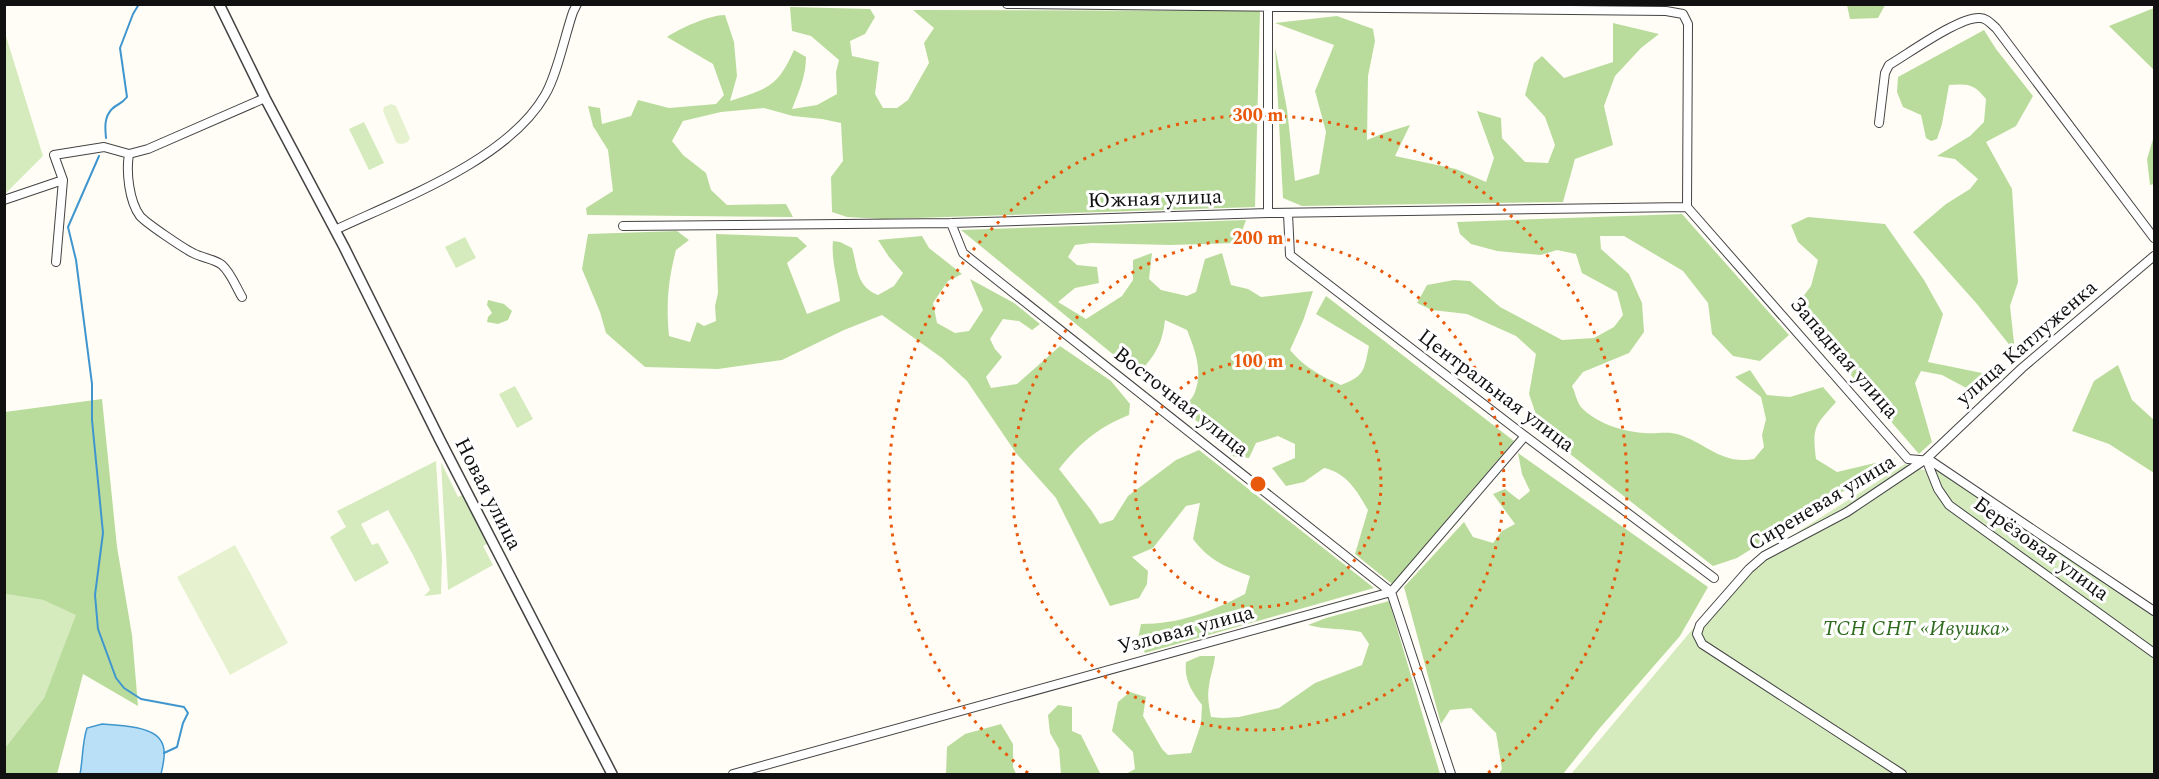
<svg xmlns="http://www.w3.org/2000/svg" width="2159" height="779" viewBox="0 0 2159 779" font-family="Spectral,serif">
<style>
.green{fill:#d5ebbd}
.forest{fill:#b9dc9c}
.pitch{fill:#e6f2cf}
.water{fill:#b9e0f7;stroke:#3f96cf;stroke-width:1.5}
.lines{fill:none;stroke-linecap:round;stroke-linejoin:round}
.stream{stroke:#3f96cf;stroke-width:2}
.minor-casing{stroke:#444;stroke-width:10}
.tertiary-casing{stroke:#444;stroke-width:12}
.minor{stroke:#fff;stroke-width:8}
.tertiary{stroke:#fff;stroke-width:9}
.ring{fill:none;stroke:#e8590c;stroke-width:3;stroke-dasharray:3 6}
.labels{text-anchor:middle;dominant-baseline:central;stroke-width:6;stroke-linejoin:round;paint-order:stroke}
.street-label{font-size:21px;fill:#111;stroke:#fff}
.park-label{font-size:21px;font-style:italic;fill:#2f6b1f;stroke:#fff}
.centre{fill:#e8590c;stroke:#fff;stroke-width:3}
.ring-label{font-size:18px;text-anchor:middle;font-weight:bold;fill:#e8590c;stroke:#fff;stroke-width:6;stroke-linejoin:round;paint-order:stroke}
</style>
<rect width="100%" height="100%" fill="#fffdf5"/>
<!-- green -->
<path class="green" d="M5 33 43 156 5 194H4Z
M364 122 384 163 369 170 349 129Z
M465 237 476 258 456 268 445 247Z
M515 386 533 419 517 428 499 394Z
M436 461 442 560 441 594 424 596 430 590 413 555 388 510 361 524 372 545 378 543 389 563 355 582 330 537 346 527 337 511Z
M441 462 458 497 464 494 489 543 483 546 493 565 448 590Z
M1905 464 1923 470 1937 469 2154 617V774H1571L1738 575 1760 556Z
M5 594 43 600 77 615 44 698 5 748Z"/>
<!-- forest -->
<path class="forest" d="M1483 4 1663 5 1659 8 1483 6Z
M1847 5V4L1885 5 1878 18 1850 19Z
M790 7 870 9 875 17 865 34 850 41 852 56 879 62 875 94 883 108H897L908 100 929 63 924 43 934 28 913 10 1260 11 1255 207 883 219 847 217 832 212 831 177 843 161 841 123 822 119 793 116 764 108 721 112 683 121 672 141 683 155 706 173 711 190 727 205 786 204 793 217 587 215 586 208 613 191 608 150 593 126 588 106 600 108 602 124 631 116 638 100 669 108 716 104 724 95 713 64 667 37C680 28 710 15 725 15L734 42 737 76 730 101C768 88 777 88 794 50L806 57C806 76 799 91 792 109L817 105 837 94 836 72 839 60 811 36 792 31Z
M2154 8V70L2109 26Z
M1337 16 1373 29 1375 41 1368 76 1367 140 1384 133 1410 125 1395 156 1456 169 1486 182 1494 158 1477 111 1501 118 1502 138 1525 162 1548 163 1555 145 1545 117 1525 95 1534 63 1542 56 1564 78 1613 62V23L1659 34 1641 48 1615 76 1604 106 1613 145 1575 159 1563 202 1302 206 1283 198 1275 47 1287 109 1295 181 1319 174 1326 132 1315 91 1334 45 1275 23Z
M1984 30 1996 49 2033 96 2016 126 1986 142 2012 189 2018 282 2010 306 2015 352 1977 304 1913 232 1946 204 1970 189 1978 179 1955 159 1937 156 1970 136 1984 122 1986 99C1973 83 1968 84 1949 85L1942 124 1937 139 1931 141 1926 138 1921 115 1903 107 1897 92 1898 77Z
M2154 136V184L2150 185 2147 159Z
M1682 214 1789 335 1760 361 1733 356 1712 334 1708 303 1683 271 1624 236H1600L1601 249 1629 274 1642 303 1644 332 1629 353 1583 372 1572 386C1575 392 1577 402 1581 407 1596 423 1623 432 1645 433 1655 434 1667 431 1677 434 1707 443 1721 465 1754 459L1764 447 1762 435 1766 419 1761 397 1735 377 1750 370 1767 395 1790 397 1823 387 1836 402C1815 426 1812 426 1816 459L1837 472 1896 458 1737 558 1713 566 1542 432 1529 394 1536 354 1516 336 1467 314 1432 310 1417 303 1427 285 1454 280 1470 281 1500 307 1562 340 1594 338 1614 327 1623 315 1617 292 1582 273 1576 254 1557 250 1541 255 1497 251 1471 244 1460 234 1457 222Z
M1808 217 1885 224 1924 280 1943 314 1928 362 1982 373 1972 391 1942 375 1921 371 1915 383 1932 442 1919 454 1794 309 1811 286 1818 260 1798 242 1791 225Z
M1246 220 1238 243 1170 245 1091 243 1075 245 1068 257 1077 265 1097 267 1099 283 1075 288 1058 302 1086 319 1122 296 1133 280V260L1152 253 1149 279 1161 290 1187 296 1196 292 1205 259 1222 253 1231 285 1248 289 1261 297 1313 291 1303 321 1290 350C1304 367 1321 376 1341 385 1365 376 1364 370 1369 346L1316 314 1326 296 1514 441 1392 584 1355 554 1368 510C1357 491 1347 473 1324 468L1304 482 1286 486 1272 468 1295 458V444L1278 436 1256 443 1249 458 1231 456 1220 434 1179 411C1184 406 1193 399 1195 392 1203 371 1195 350 1187 330L1165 320C1163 339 1158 351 1145 366L1133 365 1115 356 961 230Z
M677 231 689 240 676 250C668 281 666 304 669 336L690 342 697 322 704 326 716 321 715 306 718 293 716 234 797 237 807 246 787 263 807 314 840 301C838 281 831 260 833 241L840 242 852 248C858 269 856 286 878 295L894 286 903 273 889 257 878 240 922 236 929 248 962 274 948 281 933 303 937 323 955 333 969 331 983 310 970 279 1014 303 1040 324 1032 330 1019 321 1003 319 990 339 995 349 1002 357 986 377 991 388 1017 384 1060 346 1111 381 1130 404 1129 415C1097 428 1080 443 1059 469L1091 510 1100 524 1113 520 1128 496 1176 460 1199 450 1374 588 1145 653 1138 639 1141 624C1179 624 1211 612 1245 594L1250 576C1224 566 1210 561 1193 539L1200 503 1186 506 1153 548 1132 557 1148 571 1147 584 1139 598 1110 606 1056 498 1016 453 967 381 942 358 882 315 844 330 782 360 718 369 645 367 606 333 600 312 582 269 588 234Z
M488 300 504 304 512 311 508 320 498 324 487 322 488 317 492 313 487 305Z
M2118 365 2132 400 2154 420V473L2109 444 2072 431 2094 381Z
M102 399 117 547 132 635 138 706 83 674 57 774H5V748L44 698 76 615 43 600 5 594V412Z
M1518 453 1708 587 1680 636 1599 729 1563 774H1499L1502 769 1496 733 1471 708 1450 710 1441 724 1404 587 1464 522 1473 537 1493 543 1502 531 1515 524 1493 494 1505 489 1519 500 1530 491 1522 474Z
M1389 601 1440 774H1120H1126L1135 769 1133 752 1112 731 1118 702 1130 692 1146 697 1143 716 1162 749 1168 755 1191 753 1201 724 1202 705C1192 691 1184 681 1186 662L1200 656H1215C1214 667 1210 676 1209 686 1207 696 1209 707 1211 717L1223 718 1239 717 1279 708 1315 683 1362 665 1369 644 1361 632C1343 628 1326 630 1308 625L1326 618Z
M1058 705 1072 707V731L1081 735 1100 773 1105 774H1061L1059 749 1050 733 1048 715Z
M1001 724 1013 744V767L1016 774H946L947 747 965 734Z"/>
<!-- pitch -->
<path class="pitch" d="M391 104 396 106 410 138C409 143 400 146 396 142L383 111 384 107Z
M235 545 288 643 230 675 177 577Z"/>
<!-- water -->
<path class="water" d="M102 724C118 725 153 726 161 741 167 750 163 765 161 774H80C83 759 82 743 87 728Z"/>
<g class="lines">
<!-- stream -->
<path class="stream" d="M106 138C105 128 104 117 112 109 118 103 121 105 127 97L120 48 133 14 139 4
M99 156 68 227 76 260 92 384V420L103 533 95 595 98 629 116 678 124 688 141 699 184 707 188 713 183 723 177 747 164 753"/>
<defs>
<path id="minor" d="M1007 4 1666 11 1683 14 1688 24 1687 207 1908 459 1931 461 2154 611
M1879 123 1885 73 1889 65C1908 54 1960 16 1980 18 1987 18 1991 24 1996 28L2154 238
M129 154C126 172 129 201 140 216 146 223 183 248 193 253 202 258 215 259 222 265 231 273 236 287 242 297
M4 200 63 180
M1268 213V7
M1288 214 1290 255 1525 436 1714 578
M951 223 963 253 1391 592 1451 774
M623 226 951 223 1268 213 1687 207
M335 230C401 199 508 160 545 95 557 75 565 35 573 12L577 4
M56 262 63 180 54 155 104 147 129 154 148 149 265 98
M1926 459 1938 489 1949 505 2154 653
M733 774 1391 592 1525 436
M1902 774 1702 644 1697 634 1700 625 1749 569 1764 556 1847 512 1926 459 2022 368 2154 256"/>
<path id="tertiary" d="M219 4 265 98 344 247 440 440 612 774"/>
</defs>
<!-- minor casing -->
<use href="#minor" class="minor-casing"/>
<!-- tertiary casing -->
<use href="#tertiary" class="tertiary-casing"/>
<!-- minor -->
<use href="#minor" class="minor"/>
<!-- tertiary -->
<use href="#tertiary" class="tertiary"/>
</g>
<!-- distance rings -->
<g class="ring">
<circle cx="1258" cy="484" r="123"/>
<circle cx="1258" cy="484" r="246"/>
<path d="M1028 773A369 369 0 1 1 1488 773"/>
</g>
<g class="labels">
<!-- street labels -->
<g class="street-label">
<text transform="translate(1155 199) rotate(-2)">Южная улица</text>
<text transform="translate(2027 343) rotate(-41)">улица Катлуженка</text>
<text transform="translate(1844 358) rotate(49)">Западная улица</text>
<text transform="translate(1496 391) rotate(37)">Центральная улица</text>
<text transform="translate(1181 402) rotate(38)">Восточная улица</text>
<text transform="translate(488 494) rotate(63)">Новая улица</text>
<text transform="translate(1822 503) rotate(-31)">Сиреневая улица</text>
<text transform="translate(2041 549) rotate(36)">Берёзовая улица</text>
<text transform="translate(1186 630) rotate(-15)">Узловая улица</text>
</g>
<!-- park labels -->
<g class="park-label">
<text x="1916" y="629">ТСН СНТ «Ивушка»</text>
</g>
</g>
<circle cx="1258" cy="484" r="9" class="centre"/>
<g class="ring-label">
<text x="1258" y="121">300 m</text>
<text x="1258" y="244">200 m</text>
<text x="1258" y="367">100 m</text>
</g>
<!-- border -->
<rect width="2159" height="779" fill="none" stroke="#111111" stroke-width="12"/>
</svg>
